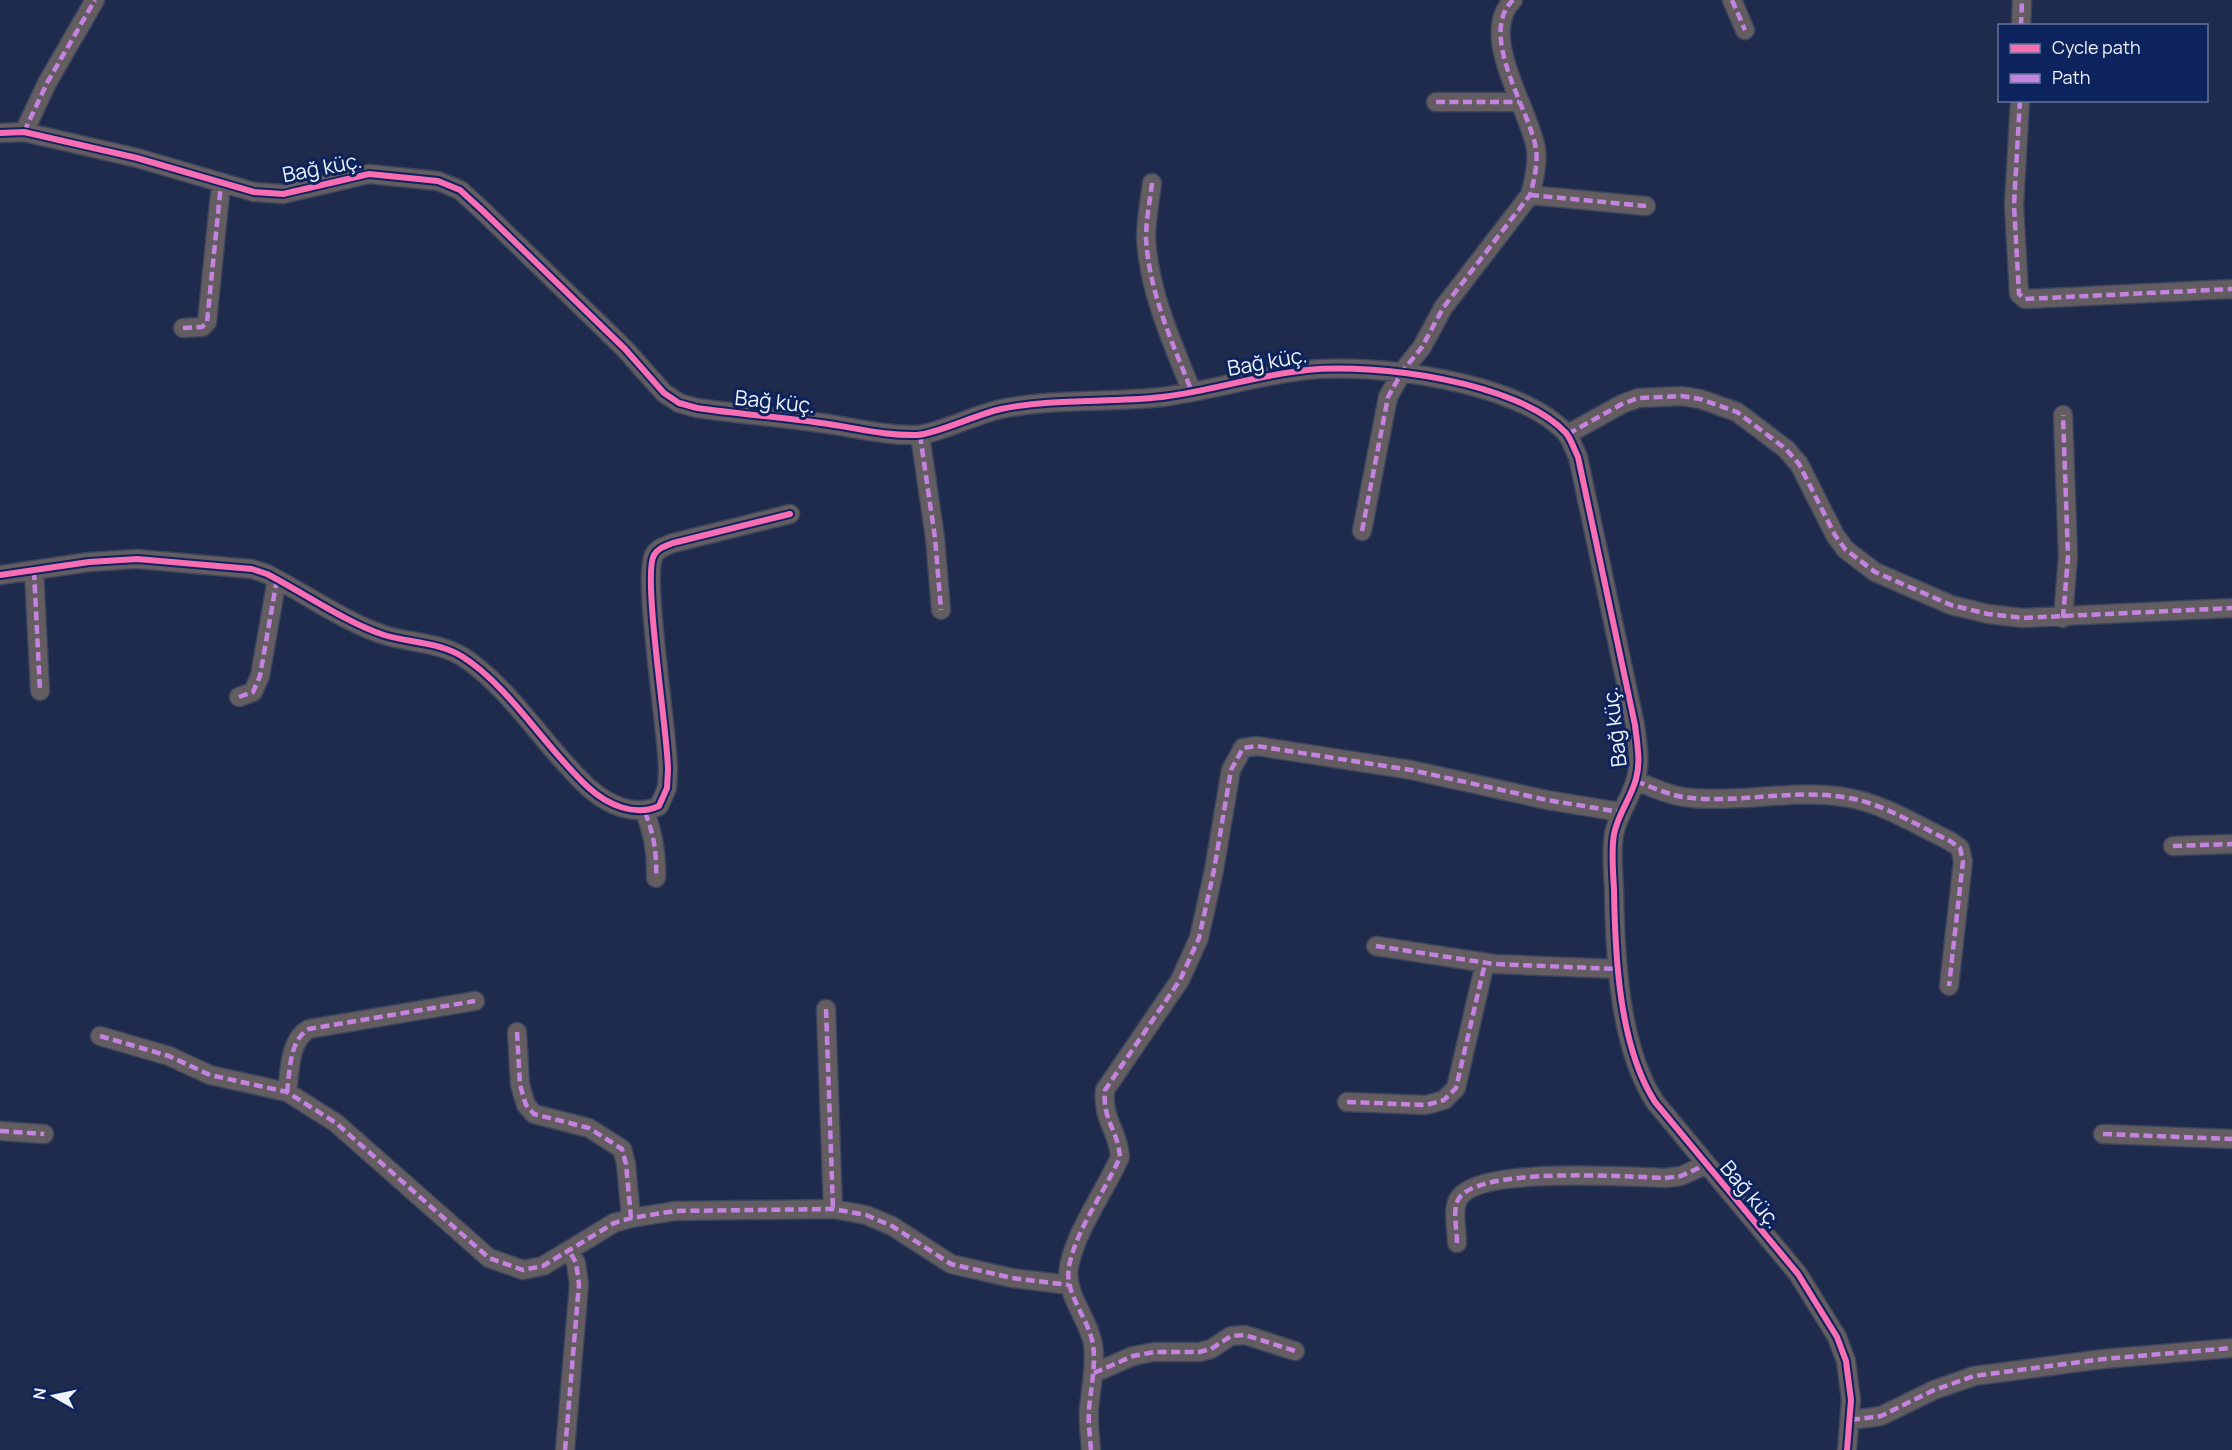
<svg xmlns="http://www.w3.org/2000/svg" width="2232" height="1450" viewBox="0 0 2232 1450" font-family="Manrope,sans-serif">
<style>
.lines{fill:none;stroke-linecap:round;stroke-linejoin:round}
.minor-casing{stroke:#3b455d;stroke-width:21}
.minor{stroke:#635c60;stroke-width:18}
.quiet{stroke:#c483df;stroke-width:4.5;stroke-dasharray:9 4.5;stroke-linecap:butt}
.cycleway-casing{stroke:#0d235e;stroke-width:10}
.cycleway{stroke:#f96db3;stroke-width:6}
.labels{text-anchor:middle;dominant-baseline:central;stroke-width:6;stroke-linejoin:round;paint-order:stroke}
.street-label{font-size:21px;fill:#eef2f9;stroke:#0d235e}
</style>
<rect width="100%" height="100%" fill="#1f2b4c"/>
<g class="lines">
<defs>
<path id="minor" d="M1732 0 1745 30
M2021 26 2022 0
M2020 100 2014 205 2019 294 2025 299 2232 289
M1436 102H1519
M24 132 47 83 95 0
M0 133 24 132 137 158 254 192 283 194 369 174 438 181 460 190 483 211 625 349 664 393 679 403 697 408C738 414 780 417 821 423 853 427 884 436 917 435 937 434 977 414 1001 409 1054 398 1108 403 1162 397 1211 391 1258 375 1307 370 1374 363 1518 381 1566 433 1571 439 1574 449 1578 457L1635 725C1637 743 1641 761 1636 779 1631 798 1618 814 1614 834 1611 852 1613 871 1614 889 1615 956 1619 1046 1655 1102L1798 1274 1837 1337 1846 1361 1851 1400 1847 1450
M1152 183C1150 201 1146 220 1146 238 1149 292 1172 342 1192 392
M1530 195 1646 206
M183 328 202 327 207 322 221 184
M1568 434 1622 404 1638 398 1682 396 1700 399 1737 412 1786 449 1799 464 1835 535 1845 549 1875 572 1951 605 1988 614 2023 618 2232 608
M920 435 935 538 941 610
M1362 531 1388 397 1402 372 1422 347 1443 308 1530 195C1534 181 1538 164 1536 149 1530 110 1477 35 1513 0
M34 571 40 691
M0 575 89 562 137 559 252 569 267 574C304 593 345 622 384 635 410 643 439 642 463 657 510 687 547 750 589 788 608 805 635 817 659 806L667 788 668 770C668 733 642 576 654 555 658 548 665 546 673 543L790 514
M2063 618 2068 557 2063 415
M239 697 253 692 260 676 277 579
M1636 781C1654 788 1673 797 1692 798 1744 803 1797 788 1849 798 1884 804 1918 826 1950 841L1960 848 1963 861 1949 986
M645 812C654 835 657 854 656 878
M2173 846 2232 844
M1376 946 1494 964 1618 969
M826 1009 833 1209
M517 1032 520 1085 526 1105 534 1114 589 1128 622 1149 626 1164 631 1218
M100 1036 169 1056 210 1075 287 1092 336 1123 489 1258 523 1270 543 1266 614 1223 631 1218 675 1211 833 1209 866 1215 892 1226 951 1264 1012 1278 1069 1285
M287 1092C290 1071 289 1040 309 1029L475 1001
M1347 1102 1426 1105 1444 1100 1456 1088 1485 963
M0 1131 44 1134
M2103 1134 2232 1139
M1457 1243C1457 1232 1453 1212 1457 1202 1470 1165 1630 1177 1665 1178L1681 1176 1705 1165
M1094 1373 1133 1356 1154 1352H1199L1211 1349 1231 1336 1245 1335 1295 1351
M1851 1420 1881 1416 1934 1390 1974 1376 2103 1359 2232 1348
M565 1450 579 1284 576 1263 570 1252
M1091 1450C1090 1436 1088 1422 1089 1409 1091 1387 1096 1366 1093 1344 1088 1317 1064 1294 1069 1266 1077 1228 1104 1193 1120 1157 1118 1130 1102 1120 1105 1090L1180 980 1199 938 1214 870 1231 770 1243 748 1257 746 1411 770 1547 800 1620 812"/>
</defs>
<!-- minor casing -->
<use href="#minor" class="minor-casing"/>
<!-- minor -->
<use href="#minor" class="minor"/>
<!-- quiet -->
<path class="quiet" d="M1732 0 1745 30
M2021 26 2022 0
M2020 100 2014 205 2019 294 2025 299 2232 289
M1436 102H1519
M24 132 47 83 95 0
M1152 183C1150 201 1146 220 1146 238 1149 292 1172 342 1192 392
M1530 195 1646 206
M183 328 202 327 207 322 221 184
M1568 434 1622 404 1638 398 1682 396 1700 399 1737 412 1786 449 1799 464 1835 535 1845 549 1875 572 1951 605 1988 614 2023 618 2232 608
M920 435 935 538 941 610
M1362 531 1388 397 1402 372 1422 347 1443 308 1530 195C1534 181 1538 164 1536 149 1530 110 1477 35 1513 0
M34 571 40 691
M2063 618 2068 557 2063 415
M239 697 253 692 260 676 277 579
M1636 781C1654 788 1673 797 1692 798 1744 803 1797 788 1849 798 1884 804 1918 826 1950 841L1960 848 1963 861 1949 986
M645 812C654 835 657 854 656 878
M2173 846 2232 844
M1376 946 1494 964 1618 969
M826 1009 833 1209
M517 1032 520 1085 526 1105 534 1114 589 1128 622 1149 626 1164 631 1218
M100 1036 169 1056 210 1075 287 1092 336 1123 489 1258 523 1270 543 1266 614 1223 631 1218 675 1211 833 1209 866 1215 892 1226 951 1264 1012 1278 1069 1285
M287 1092C290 1071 289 1040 309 1029L475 1001
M1347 1102 1426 1105 1444 1100 1456 1088 1485 963
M0 1131 44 1134
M2103 1134 2232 1139
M1457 1243C1457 1232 1453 1212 1457 1202 1470 1165 1630 1177 1665 1178L1681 1176 1705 1165
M1094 1373 1133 1356 1154 1352H1199L1211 1349 1231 1336 1245 1335 1295 1351
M1851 1420 1881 1416 1934 1390 1974 1376 2103 1359 2232 1348
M565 1450 579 1284 576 1263 570 1252
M1091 1450C1090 1436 1088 1422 1089 1409 1091 1387 1096 1366 1093 1344 1088 1317 1064 1294 1069 1266 1077 1228 1104 1193 1120 1157 1118 1130 1102 1120 1105 1090L1180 980 1199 938 1214 870 1231 770 1243 748 1257 746 1411 770 1547 800 1620 812"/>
<defs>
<path id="cycleway" d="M0 133 24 132 137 158 254 192 283 194 369 174 438 181 460 190 483 211 625 349 664 393 679 403 697 408C738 414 780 417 821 423 853 427 884 436 917 435 937 434 977 414 1001 409 1054 398 1108 403 1162 397 1211 391 1258 375 1307 370 1374 363 1518 381 1566 433 1571 439 1574 449 1578 457L1635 725C1637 743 1641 761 1636 779 1631 798 1618 814 1614 834 1611 852 1613 871 1614 889 1615 956 1619 1046 1655 1102L1798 1274 1837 1337 1846 1361 1851 1400 1847 1450
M0 575 89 562 137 559 252 569 267 574C304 593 345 622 384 635 410 643 439 642 463 657 510 687 547 750 589 788 608 805 635 817 659 806L667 788 668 770C668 733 642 576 654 555 658 548 665 546 673 543L790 514"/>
</defs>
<!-- cycleway casing -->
<use href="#cycleway" class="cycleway-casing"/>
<!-- cycleway -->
<use href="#cycleway" class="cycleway"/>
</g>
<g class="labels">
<!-- street labels -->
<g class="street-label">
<text transform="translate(322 167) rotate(-11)">Bağ küç.</text>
<text transform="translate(1267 361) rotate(-10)">Bağ küç.</text>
<text transform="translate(775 401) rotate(6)">Bağ küç.</text>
<text transform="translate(1614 727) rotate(-97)">Bağ küç.</text>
<text transform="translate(1751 1194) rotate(50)">Bağ küç.</text>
</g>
</g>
<!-- legend -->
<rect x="1998" y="24" width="210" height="78" fill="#0d235e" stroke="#67769c" stroke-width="1.5"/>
<rect x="2010" y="44" width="30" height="9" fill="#f96db3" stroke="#67769c" stroke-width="1.5"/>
<text x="2052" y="54" font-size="18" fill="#eef2f9">Cycle path</text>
<rect x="2010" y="74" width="30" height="9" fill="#c483df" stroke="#67769c" stroke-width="1.5"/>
<text x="2052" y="84" font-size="18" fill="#eef2f9">Path</text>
<!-- north arrow -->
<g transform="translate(54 1396) rotate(279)" stroke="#0d235e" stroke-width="4.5" paint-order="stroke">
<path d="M0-4.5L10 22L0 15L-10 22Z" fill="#eef2f9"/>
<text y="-9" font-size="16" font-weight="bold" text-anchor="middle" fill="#eef2f9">N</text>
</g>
</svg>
